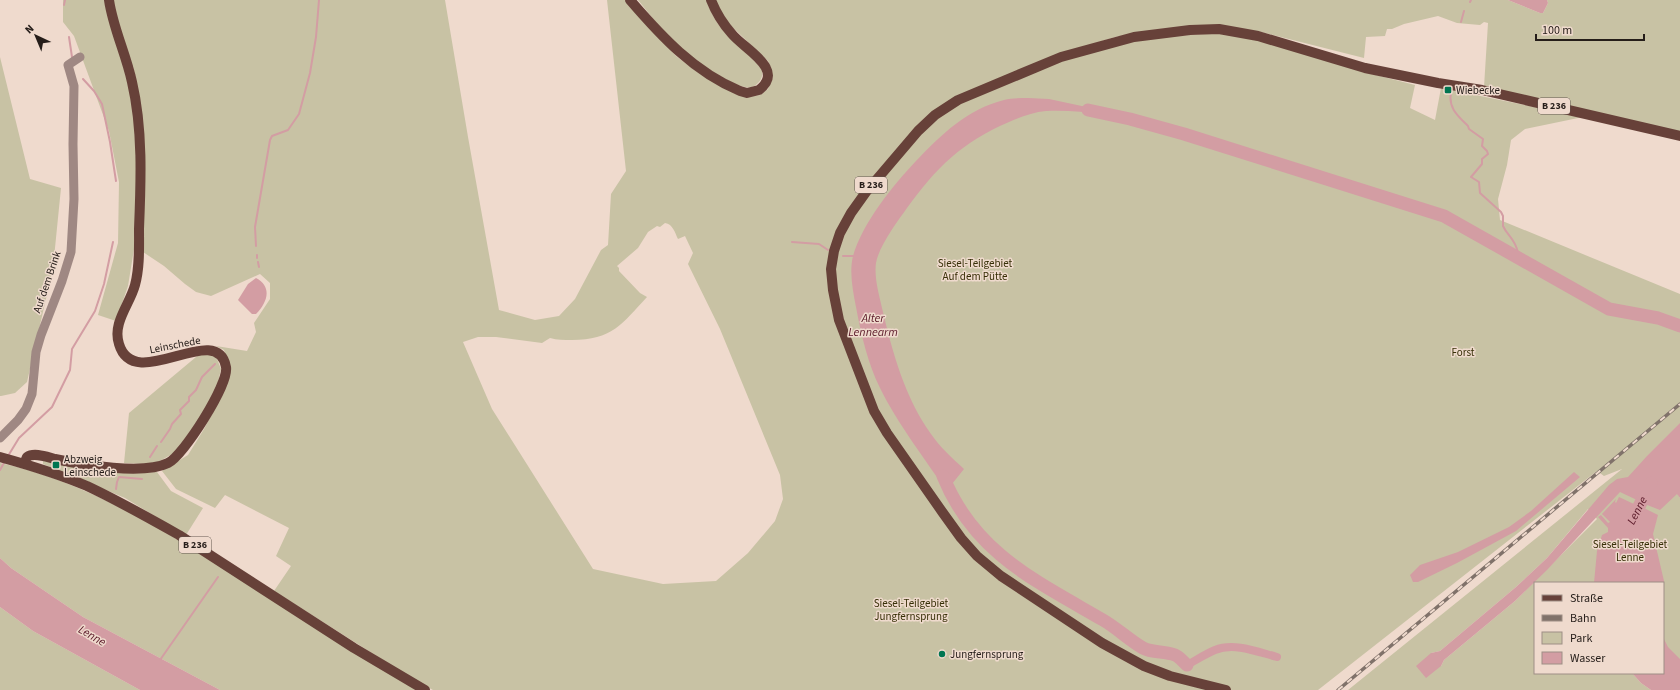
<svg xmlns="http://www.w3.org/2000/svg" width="1680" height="690" viewBox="0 0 1680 690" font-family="'Source Sans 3',sans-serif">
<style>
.green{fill:#c8c2a4;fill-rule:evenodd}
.water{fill:#d39da3}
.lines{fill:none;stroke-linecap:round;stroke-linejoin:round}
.stream{stroke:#d39da3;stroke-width:2}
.canal{stroke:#d39da3;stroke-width:8}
.river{stroke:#d39da3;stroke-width:13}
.minor{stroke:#9f8883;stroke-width:9}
.major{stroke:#674139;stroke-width:10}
.rail-casing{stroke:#80726a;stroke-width:3.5}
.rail{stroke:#efdacd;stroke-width:2;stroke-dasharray:6;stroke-linecap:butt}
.poi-dot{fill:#007551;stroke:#efdacd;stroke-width:1.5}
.labels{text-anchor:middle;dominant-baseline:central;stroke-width:3;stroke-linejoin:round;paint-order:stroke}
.shield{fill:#efdacd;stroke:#62564f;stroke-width:1}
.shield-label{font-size:10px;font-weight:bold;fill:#251d19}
.poi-label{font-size:11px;fill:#251d19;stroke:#efdacd;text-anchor:start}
.park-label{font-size:11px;fill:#372f07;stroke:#efdacd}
.street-label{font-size:11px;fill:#251d19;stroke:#efdacd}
.water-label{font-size:12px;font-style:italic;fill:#5a1928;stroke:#efdacd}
</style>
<rect width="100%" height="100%" fill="#efdacd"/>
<!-- green -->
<path class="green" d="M63 0H445L468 137 499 310 535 320 559 316 575 299 601 250 608 245 611 194 626 171 607 0H625L676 56 696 71 748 96 760 95 768 89 771 79V68L768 61 727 22 715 0H1508L1540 13H1543L1548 3 1547 0H1680V132L1484 87 1488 23 1484 22 1480 25 1457 23 1438 16 1404 24 1392 29H1387L1385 36 1366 37 1364 58 1261 32 1221 26 1160 29 1115 37 1060 54 1160 37 1219 33 1257 39 1364 72 1415 85 1410 108 1435 120 1441 88 1583 117 1525 129 1511 140 1507 165 1498 199 1500 220 1680 294V492L1678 494 1680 498V690L1663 673V583H1535V673H1632L1641 683 1651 690H1348L1622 469 1604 476 1597 471 1318 690H433L416 681 274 591 291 566 276 556 289 528 225 495 215 508 176 489 162 471 188 455 204 429 222 395 229 368 224 350 216 346 247 351 256 332 254 323 270 299V283L260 274 211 296 196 292 185 284 164 266 143 252 136 79 133 66 138 141 134 249 128 286 116 321 98 315 118 243 119 182 109 131 74 36 63 22ZM665 223C673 224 675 233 678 239L685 236 693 253 688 264 720 329 780 475 783 499 775 521 748 553 716 581 663 584 593 569 492 409 463 342 478 337H496L542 343 550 338C557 340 564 340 572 340 612 340 622 324 647 297L640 293 619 271V268L617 266 638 248 648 232 657 226 660 227ZM1588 509 1597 519 1515 601 1444 660 1441 666 1431 653 1440 651 1516 587 1547 558Z
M638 0H706C710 10 715 21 722 29 729 39 760 63 762 71 763 76 761 81 757 84 754 87 750 88 745 87 730 85 693 59 680 49 666 37 650 14 638 0Z
M0 57 30 179 61 188 53 268 27 382 15 393 1 396H0Z
M206 351 215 354 221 369 216 391 198 421 174 453 158 462 145 464 124 463 129 413 196 357Z
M43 460 127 473 157 472 171 491 203 508 186 535 125 498 43 464Z
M0 463C90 482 170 534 247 583 303 619 360 654 416 690H220L83 617 11 568 0 558Z
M0 607 33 631 140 690H0Z"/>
<!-- water -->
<path class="water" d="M1508 0H1547L1548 3 1543 13H1540Z
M1028 98 1049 99 1105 111 1104 114C1084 112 1066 110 1046 111 1033 112 1021 117 1009 122 962 142 936 168 907 208 897 222 879 246 876 263 874 278 879 294 882 308 892 351 905 398 931 434 940 447 952 458 964 469L952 484 950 490 947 492C926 460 897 423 880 388 868 364 861 334 856 307 853 291 849 273 853 256 862 224 893 185 916 161 941 135 967 109 1004 100 1011 98 1020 98 1028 98Z
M256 278C273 287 267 303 256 314H252L238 300 248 284Z
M1680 423V498L1677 494 1660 510 1642 503 1643 499 1639 501 1620 492 1547 570 1515 601 1444 660 1441 666 1426 678 1416 666 1431 653 1440 651 1516 587 1547 558 1609 485 1617 479 1628 477 1647 456Z
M1574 472 1580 477 1516 531 1457 563 1418 582H1413L1410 575 1420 565 1458 552 1509 527 1531 511Z
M1619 497 1636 505 1633 513 1638 515 1642 507 1658 515 1653 534 1664 581 1663 586V583H1594L1597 551 1602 535 1608 532V528L1598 517 1601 515 1608 523 1610 522 1602 514 1616 499 1615 502 1616 503Z
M0 558 11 568 83 617 220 690H140L33 631 0 607Z
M1663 637 1668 647 1680 659V690H1651L1641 683 1632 673H1663Z"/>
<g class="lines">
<!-- stream -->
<path class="stream" d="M1470 2 1471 0
M64 5 65 0
M1461 22 1464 11
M69 37 72 57
M83 79 94 91 102 104 110 142 116 181
M1451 93C1448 108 1458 116 1468 126L1469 129 1483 139 1482 146 1487 151 1488 154 1482 159V164L1471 177 1479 182 1480 193 1501 212 1503 216V226C1508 237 1515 238 1518 253L1514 256
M792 242 819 244 828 250
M256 246 255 227 270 140 272 136 288 130 299 114 310 73 316 37 319 0
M257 255V258
M843 256H853
M258 262 259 267
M161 442 170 429 172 424 181 414 180 410 189 401V397L196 390 202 377 215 364
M8 456 19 438 52 407 70 370 72 349 95 311 104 284 113 242
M150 457 157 446
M0 470 5 461
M116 489 117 482 119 477 142 479
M160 660 218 577"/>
<!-- canal -->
<path class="canal" d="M1185 666C1195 661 1205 654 1215 650 1234 642 1258 652 1277 657"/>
<!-- river -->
<g class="river">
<path d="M1088 110 1130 119 1184 134 1444 216 1609 309 1658 318 1680 326"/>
<path d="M943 476C974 553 1036 581 1103 620 1117 628 1129 640 1143 648 1152 653 1165 651 1175 655 1180 657 1183 662 1187 665"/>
<path id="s1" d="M1627 530 1651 483"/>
</g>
<!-- minor -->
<path class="minor" d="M0 438 18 420 26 409 32 394 36 352 41 335 62 281 71 252 74 199 73 144 74 86 68 65 80 57"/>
<!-- major -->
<path class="major" d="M630 0C661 36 694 72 740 91L747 93 759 90C786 69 744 49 732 34 723 24 716 13 711 0
M0 457C29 465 59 474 87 486 119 501 149 518 179 535L354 648 425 690
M24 464 27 457C34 452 47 457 55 459 83 465 144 475 168 463 184 455 229 384 226 367 217 319 134 395 119 344 112 323 130 304 135 285 140 267 139 247 139 229 141 181 143 129 132 82 126 54 113 28 109 0
M1226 690 1170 676 1144 666 1102 643 1001 576 977 556 961 538 943 513 887 433 874 411 839 320 833 290 831 269 834 251 840 233 851 213 866 192 918 131 935 115 958 100 1061 57 1134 37 1190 30 1219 29 1258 36 1365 68 1438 83 1482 90 1680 136"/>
<defs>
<path id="rail" d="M1338 690 1680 404"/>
</defs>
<!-- rail casing -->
<use href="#rail" class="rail-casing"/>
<!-- rail -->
<use href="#rail" class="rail"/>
</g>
<!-- markers -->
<g class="poi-dot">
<rect x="1444" y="86" width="8" height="8" rx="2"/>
<rect x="52" y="461" width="8" height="8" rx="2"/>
<circle cx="942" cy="654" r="4"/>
</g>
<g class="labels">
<!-- shield labels -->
<g class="shield">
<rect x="1538" y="98" width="32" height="16" rx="3"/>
<rect x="855" y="177" width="32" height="16" rx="3"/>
<rect x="179" y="537" width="32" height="16" rx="3"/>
</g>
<g class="shield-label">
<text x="1554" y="106">B 236</text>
<text x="871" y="185">B 236</text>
<text x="195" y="545">B 236</text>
</g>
<!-- poi labels -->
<g class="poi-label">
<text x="1456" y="90">Wiebecke</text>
<text x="64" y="459">Abzweig<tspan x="64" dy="13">Leinschede</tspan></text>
<text x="950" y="654">Jungfernsprung</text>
</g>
<!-- park labels -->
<g class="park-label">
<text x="975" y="263">Siesel-Teilgebiet<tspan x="975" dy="13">Auf dem Pütte</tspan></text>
<text x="1463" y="352">Forst</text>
<text x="1630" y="544">Siesel-Teilgebiet<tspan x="1630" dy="13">Lenne</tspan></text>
<text x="911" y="603">Siesel-Teilgebiet<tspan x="911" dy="13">Jungfernsprung</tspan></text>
</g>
<!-- street labels -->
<g class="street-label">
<text transform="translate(47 282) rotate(-71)">Auf dem Brink</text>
<text transform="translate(175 345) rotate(-11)">Leinschede</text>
</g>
<!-- water labels -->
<g class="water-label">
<text x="873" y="318">Alter<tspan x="873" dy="14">Lennearm</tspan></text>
<text stroke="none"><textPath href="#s1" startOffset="22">Lenne</textPath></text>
<text transform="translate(92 636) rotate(30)">Lenne</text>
</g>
</g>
<!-- legend -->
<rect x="1534" y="582" width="130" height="92" fill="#efdacd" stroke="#9e8e85"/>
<rect x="1542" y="595" width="20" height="6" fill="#674139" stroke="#9e8e85"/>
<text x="1570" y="602" font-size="12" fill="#251d19">Straße</text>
<rect x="1542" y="615" width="20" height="6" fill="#80726a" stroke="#9e8e85"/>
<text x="1570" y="622" font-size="12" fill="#251d19">Bahn</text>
<rect x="1542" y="632" width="20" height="12" fill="#c8c2a4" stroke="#9e8e85"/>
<text x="1570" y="642" font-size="12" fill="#251d19">Park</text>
<rect x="1542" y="652" width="20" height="12" fill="#d39da3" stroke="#9e8e85"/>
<text x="1570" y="662" font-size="12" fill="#251d19">Wasser</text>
<!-- north arrow -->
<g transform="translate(36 36) rotate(316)" stroke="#efdacd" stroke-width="3" paint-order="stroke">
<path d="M0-3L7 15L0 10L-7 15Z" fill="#251d19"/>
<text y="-6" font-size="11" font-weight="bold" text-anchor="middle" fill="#251d19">N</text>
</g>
<!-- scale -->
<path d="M1536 34v6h108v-6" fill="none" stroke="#251d19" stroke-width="2"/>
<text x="1542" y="34" font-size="12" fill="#251d19" stroke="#efdacd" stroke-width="3" paint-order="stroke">100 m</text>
</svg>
